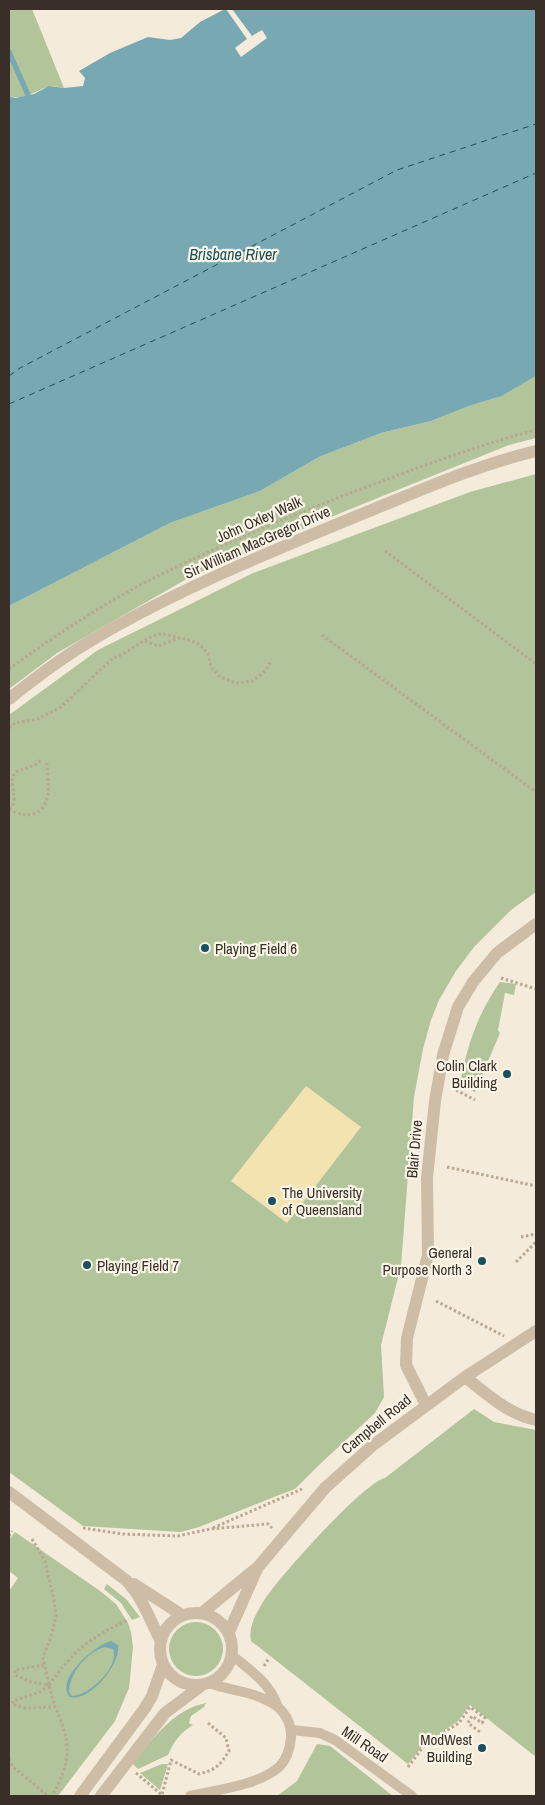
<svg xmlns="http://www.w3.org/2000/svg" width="545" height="1805" viewBox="0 0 545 1805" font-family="'Archivo Narrow',sans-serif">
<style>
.green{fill:#b1c49a}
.sand{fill:#f2e3b0}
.water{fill:#78a9b3;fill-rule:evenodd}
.pier{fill:#f4ebdb}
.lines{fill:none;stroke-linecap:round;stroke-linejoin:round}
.stream{stroke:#78a9b3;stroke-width:5.5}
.ferry{stroke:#1a505d;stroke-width:1;stroke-dasharray:6 5;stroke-linecap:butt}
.path{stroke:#b9a790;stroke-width:3;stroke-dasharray:2.5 2.5;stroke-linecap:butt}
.service{stroke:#cdbda6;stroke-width:10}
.minor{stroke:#cdbda6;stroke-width:12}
.tertiary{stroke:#cdbda6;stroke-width:12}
.poi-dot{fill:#1a505d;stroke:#fbf5e8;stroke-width:2}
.labels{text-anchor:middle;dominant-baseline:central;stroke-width:4.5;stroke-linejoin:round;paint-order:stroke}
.street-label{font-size:15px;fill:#392f28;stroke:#fbf5e8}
.poi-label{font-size:15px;fill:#392f28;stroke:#fbf5e8;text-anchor:start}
.water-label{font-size:16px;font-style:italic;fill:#1a505d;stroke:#fbf5e8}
</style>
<rect width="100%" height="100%" fill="#f4ebdb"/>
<!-- green -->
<path class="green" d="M9 9H32L64 88C59 87 52 85 48 87 34 91 24 101 9 96Z
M536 376V438L509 445 343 512 192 576 57 653 9 689V606L170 523 260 491 319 457 381 433 431 421 469 406 502 396Z
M536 474V892L511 910 474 947 456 971 439 1000 431 1020 423 1049 414 1097 401 1266 381 1345 384 1397 375 1413 319 1465 295 1489 279 1495 199 1527 181 1532 83 1526 9 1472V715L98 650 253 573 470 492Z
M500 982 516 984 514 995 505 993 498 1030 500 1033 475 1092 460 1085C466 1048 478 1013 500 982Z
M474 1409 494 1422 536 1430V1757L470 1705 458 1721 425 1743 408 1764 251 1641C248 1627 256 1614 263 1602 276 1580 364 1482 385 1478Z
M15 1532 100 1591 116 1604 128 1623 131 1632 133 1647 129 1688 115 1721 58 1796H9V1591L18 1578 9 1571V1540Z
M107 1584 126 1599 140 1617 132 1620 121 1603 104 1589Z
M169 1649a27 27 0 1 1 54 0a27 27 0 1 1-54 0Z
M206 1703 204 1707 191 1716 189 1723 193 1725C180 1733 174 1741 168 1755L138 1769 133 1764C152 1739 174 1709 206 1703Z
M317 1744 330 1746 393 1796H277L297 1781Z
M162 1764H168L160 1790 140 1773Z"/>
<!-- sand -->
<path class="sand" d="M306 1086 361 1127 287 1223 231 1181Z"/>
<!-- water -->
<path class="water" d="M225 9H536V376L502 396 469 406 431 421 381 433 319 457 260 491 170 523 9 606V96L15 98 34 94 49 86 64 88 83 86 85 78 79 71 110 53 148 37 170 40 181 38 200 22Z
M111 1641 118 1645C121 1664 90 1702 70 1697 54 1680 95 1645 111 1641ZM105 1647 113 1649C120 1667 89 1696 72 1696L69 1692C70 1672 87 1652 105 1647Z"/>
<!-- pier -->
<path class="pier" d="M226 9H232L252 36 262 30 267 38 241 57 235 48 247 39Z"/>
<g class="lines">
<!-- stream -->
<path class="stream" d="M9 52 28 95"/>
<!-- ferry -->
<path class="ferry" d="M9 376 20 368 397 170 536 124
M9 404 536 173"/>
<!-- path -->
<path class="path" d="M385 551 536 664
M322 635 536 792
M145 641 158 646 180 638 189 640 199 644 208 654 211 667 220 677 236 683 253 681 265 671 272 660
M9 669C57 634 107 601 160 575 225 543 293 515 361 489 419 467 476 446 536 430
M9 728 15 723 38 719 61 707 113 658C129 654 148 633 164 634 169 635 174 637 180 638
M9 809C18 814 25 817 35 813 54 805 47 780 47 763
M9 809C21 800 7 786 15 772 24 767 36 768 41 759
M501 978 536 989
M456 1090 475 1100
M447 1167 536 1186
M521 1237 536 1234
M516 1262 536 1242
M436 1301 504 1336
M83 1528 123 1534 178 1536 210 1529 268 1524 272 1528
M213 1528 302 1489
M9 1536 12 1531
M32 1539 45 1561 54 1600 56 1615 52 1634 43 1657 49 1685 55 1707
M44 1665 15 1670V1675L31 1682 49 1685C75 1649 89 1639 129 1619
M264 1666 269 1658
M49 1685 40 1692 13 1701 12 1704 25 1708 55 1707C72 1742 71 1763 52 1796
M9 1759 13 1767 48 1796
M408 1767 426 1743 459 1723 470 1707 485 1718 482 1723 472 1716 468 1723 480 1732
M136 1773 162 1795 171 1760 199 1774C216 1770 220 1765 229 1751L226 1738 208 1723"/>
<!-- service -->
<path class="service" d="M233 1656C252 1672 269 1682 278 1707
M292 1730 320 1733 335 1740 412 1796
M190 1796C217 1790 260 1785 280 1766 287 1759 290 1747 291 1738 292 1723 284 1710 272 1703 253 1691 230 1691 210 1683"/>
<!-- minor -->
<path class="minor" d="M9 699C35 678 63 657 92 640 176 590 272 551 362 514 419 491 477 465 536 451
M465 1377C487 1394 508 1414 536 1420
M426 1405 406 1365 407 1338 428 1255 427 1178 435 1101 443 1055 458 1007 473 982 497 953 536 924
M9 1492 127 1581C144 1600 149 1619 161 1641
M134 1584 182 1615
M202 1613 258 1567 325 1488 372 1446 465 1377 536 1331
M229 1632 257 1569"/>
<!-- tertiary -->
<path class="tertiary" d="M160 1649a36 36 0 1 1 72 0a36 36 0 1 1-72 0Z
M80 1796 145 1708 152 1696 163 1665
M101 1796 165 1713 201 1686"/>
</g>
<!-- markers -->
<g class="poi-dot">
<circle cx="205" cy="948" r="5"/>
<circle cx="507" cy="1074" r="5"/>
<circle cx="272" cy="1201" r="5"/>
<circle cx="482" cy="1261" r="5"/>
<circle cx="87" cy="1265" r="5"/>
<circle cx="482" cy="1748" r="5"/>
</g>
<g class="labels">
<!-- street labels -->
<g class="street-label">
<text transform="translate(259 519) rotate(-24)">John Oxley Walk</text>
<text transform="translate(257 542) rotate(-24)">Sir William MacGregor Drive</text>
<text transform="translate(414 1149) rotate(-85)">Blair Drive</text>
<text transform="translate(376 1424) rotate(-39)">Campbell Road</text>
<text transform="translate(365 1744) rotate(34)">Mill Road</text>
</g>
<!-- poi labels -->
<g class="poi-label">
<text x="215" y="948">Playing Field 6</text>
<text x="497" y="1065" text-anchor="end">Colin Clark<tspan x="497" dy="17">Building</tspan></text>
<text x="282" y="1192">The University<tspan x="282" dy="17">of Queensland</tspan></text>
<text x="472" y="1252" text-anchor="end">General<tspan x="472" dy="17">Purpose North 3</tspan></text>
<text x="97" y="1265">Playing Field 7</text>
<text x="472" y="1739" text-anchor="end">ModWest<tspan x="472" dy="17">Building</tspan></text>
</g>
<!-- water labels -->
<g class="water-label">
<text x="233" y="254">Brisbane River</text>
</g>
</g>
<!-- border -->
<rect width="545" height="1805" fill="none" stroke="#392f28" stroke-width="20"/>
</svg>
